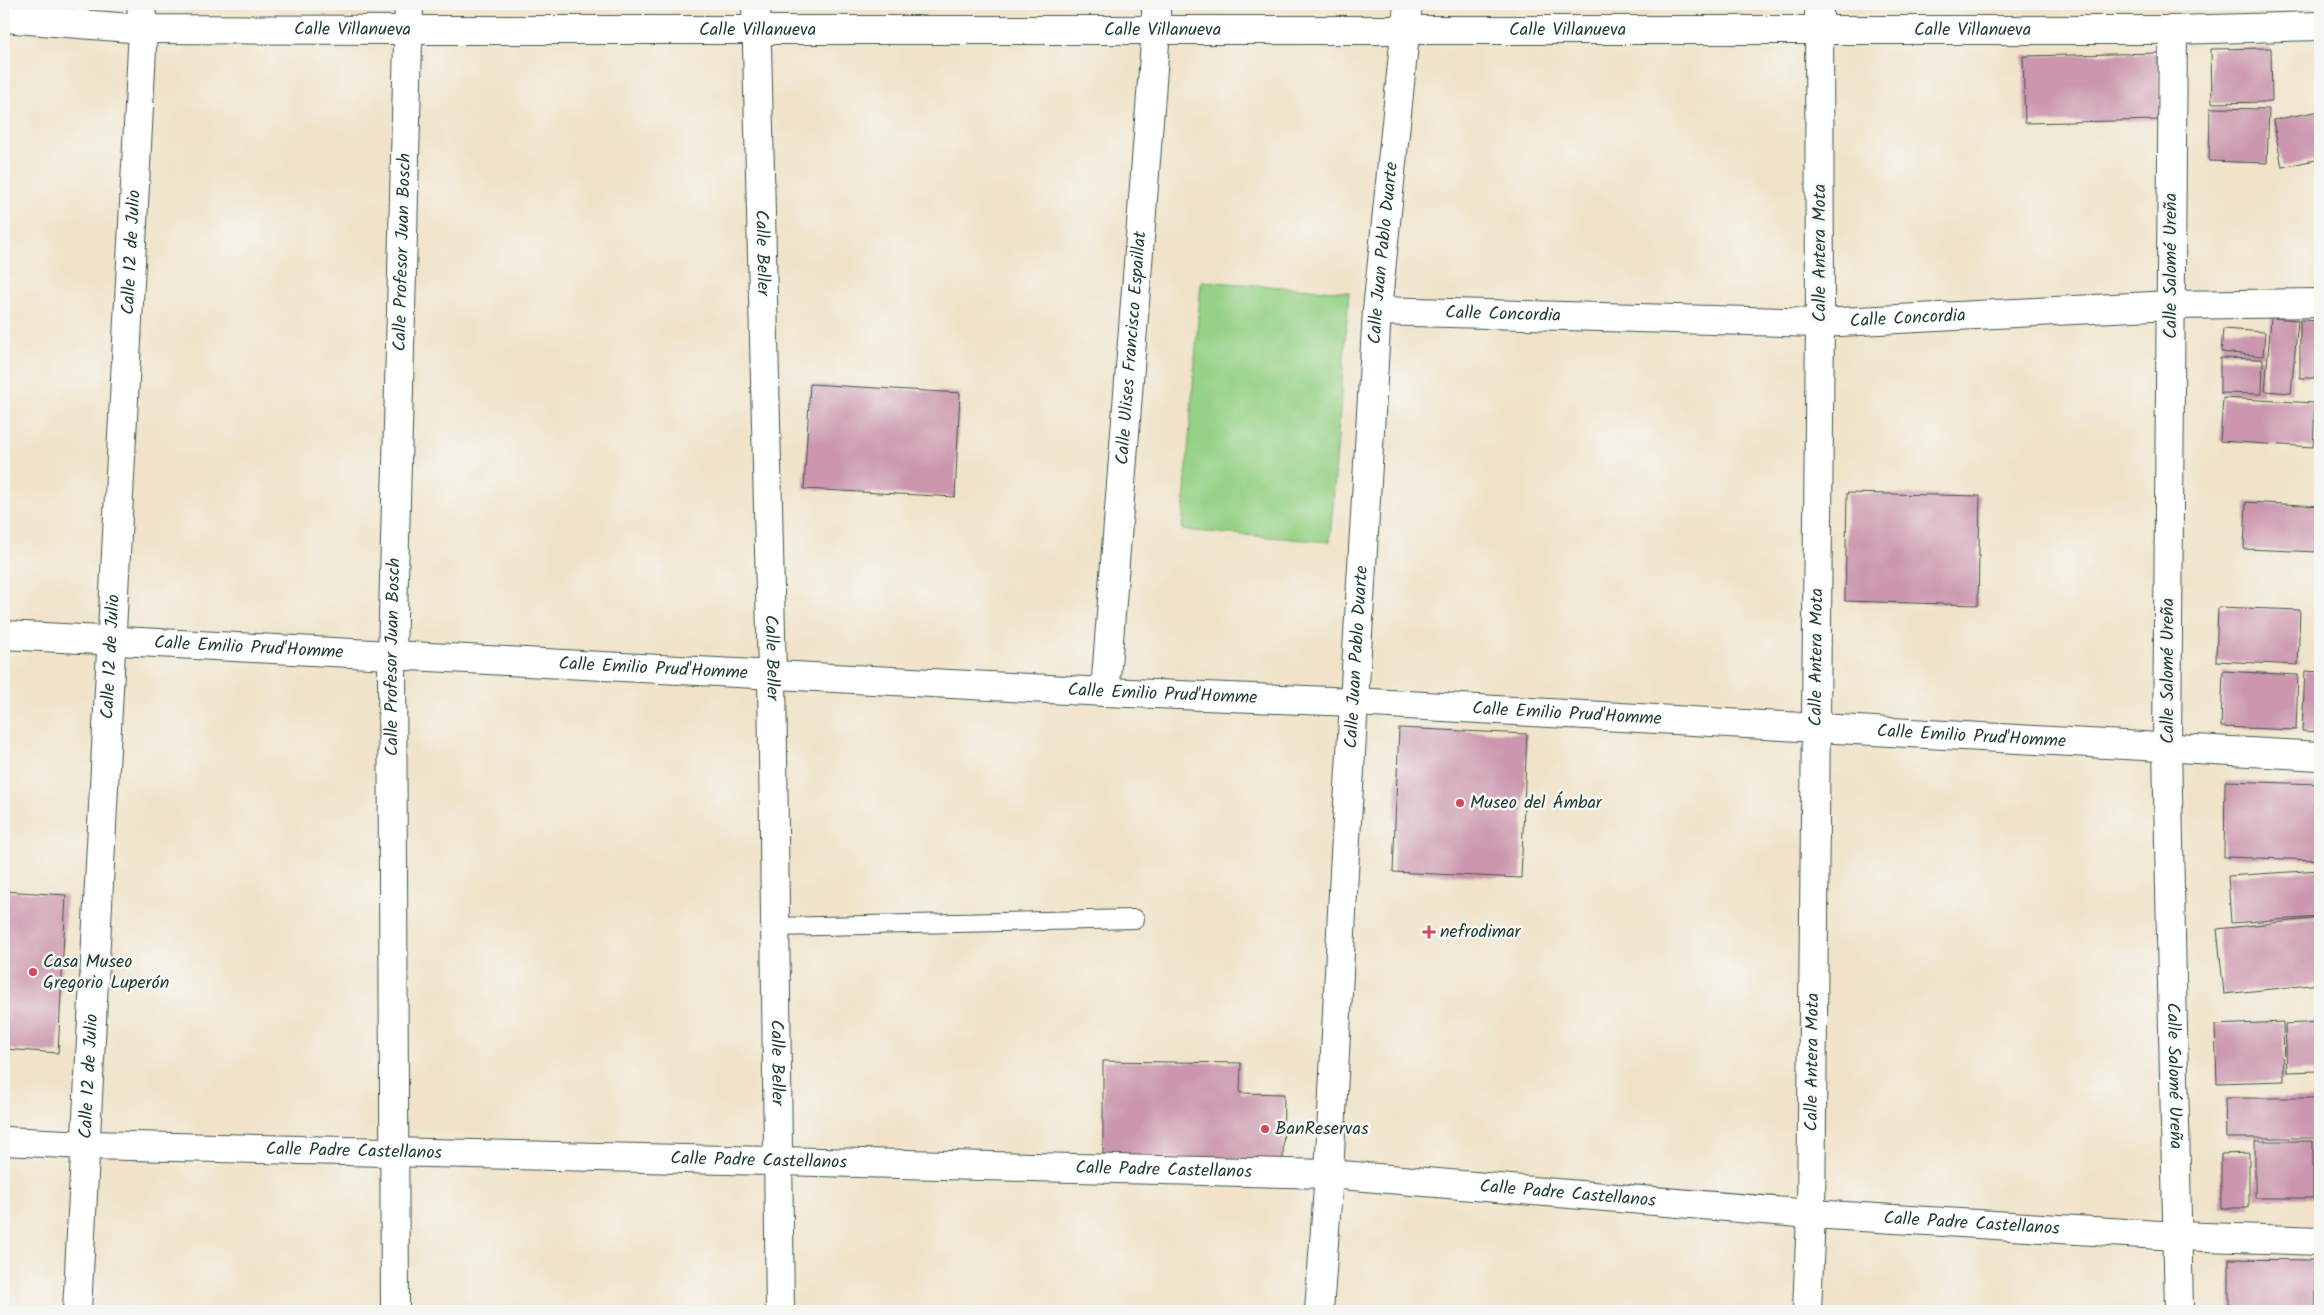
<svg xmlns="http://www.w3.org/2000/svg" width="2324" height="1315" viewBox="0 0 2324 1315" font-family="Kalam,sans-serif">
<style>
.green{fill:#95d186;stroke:#5a875d}
.building{fill:#cb96ae}
.lines{fill:none;stroke-linecap:round;stroke-linejoin:round}
.service-casing{stroke:#3e564a;stroke-width:20}
.minor-casing{stroke:#3e564a;stroke-width:30}
.tertiary-casing{stroke:#3e564a;stroke-width:30}
.service{stroke:#fff;stroke-width:18}
.minor{stroke:#fff;stroke-width:28}
.tertiary{stroke:#fff;stroke-width:28}
.poi-dot{fill:#d1495b;stroke:#f6f6f2;stroke-width:2}
.labels{text-anchor:middle;dominant-baseline:central;stroke-width:5;stroke-linejoin:round;paint-order:stroke}
.street-label{font-size:18px;fill:#1f3d34;stroke:#f6f6f2}
.poi-label{font-size:18px;fill:#1f3d34;stroke:#f6f6f2;text-anchor:start}
</style>
<rect width="100%" height="100%" fill="#f6f6f2"/>
<filter id="ink" filterUnits="userSpaceOnUse"><feTurbulence type="fractalNoise" baseFrequency=".02" numOctaves="2"/><feDisplacementMap in="SourceGraphic" scale="10" xChannelSelector="R" yChannelSelector="G"/><feConvolveMatrix kernelMatrix="1 2 1 2 8 2 1 2 1" color-interpolation-filters="sRGB"/></filter>
<filter id="wash" filterUnits="userSpaceOnUse"><feTurbulence type="fractalNoise" baseFrequency=".0096" numOctaves="4" result="noise"/><feDisplacementMap in="SourceGraphic" scale="20" xChannelSelector="R" yChannelSelector="G"/><feGaussianBlur stdDeviation="1.12" result="paint"/><feColorMatrix in="noise" values="0 0 0 0 0 0 0 0 0 0 0 0 0 0 0 0 0 1.4 0 .05"/><feComposite in="paint" operator="in"/></filter>
<g filter="url(#wash)">
<rect width="100%" height="100%" fill="#f0e3c9"/>
<!-- green -->
<path class="green" d="M1201 281 1349 292 1330 542 1182 530Z"/>
<g id="blocks">
<!-- building -->
<path class="building" d="M2271 48 2272 102 2212 103 2211 49Z
M2158 53 2160 120 2025 123 2023 56Z
M2210 108 2269 109 2267 163 2209 161Z
M2320 111V159L2282 167 2273 120Z
M2271 318 2298 320 2291 393 2265 391Z
M2300 320 2320 321V378H2300Z
M2223 329 2265 332 2263 356 2221 352Z
M2220 358 2263 359 2262 394 2220 393Z
M810 384 960 393 955 497 804 489Z
M2223 398 2315 403 2313 447 2220 441Z
M1847 493 1980 496 1978 605 1845 601Z
M2246 502 2320 506 2319 552 2244 549Z
M2218 607 2300 610 2298 665 2216 661Z
M2223 671 2298 675 2296 730 2221 727Z
M2305 671 2320 672V732L2302 731Z
M1399 728 1527 734 1521 878 1393 872Z
M2225 781 2320 784V860L2224 857Z
M2320 870V917L2231 923 2228 876Z
M4 891 66 895 58 1053 4 1049Z
M2320 918V984L2224 994 2217 929Z
M2283 1022 2284 1081 2217 1083 2215 1025Z
M2320 1022V1071L2287 1072 2285 1024Z
M1103 1061 1241 1063 1240 1093 1284 1094 1283 1160 1103 1157Z
M2225 1098H2320V1138H2226Z
M2255 1141H2313V1198H2255Z
M2249 1153V1208H2221V1154Z
M2229 1259 2316 1260V1311H2229Z"/>
</g>
</g>
<g filter="url(#ink)">
<use href="#blocks" fill-opacity="0" stroke="#3e564a" stroke-width="1"/>
<g class="lines">
<defs>
<path id="service" d="M775 927 1135 919"/>
<g id="minor">
<path id="s1" d="M4 18 143 29 410 30H2173L2320 26"/>
<path id="s2" d="M2173 30 2167 748 2179 1311"/>
<path id="s3" d="M1377 311 1820 323 2171 305 2320 303"/>
<path id="s4" d="M4 635 1105 692 1354 702 2320 756"/>
<path id="s5" d="M1105 692 1156 30V4"/>
<path id="s6" d="M4 1141 87 1145 1329 1174 1811 1214 2177 1236 2320 1241"/>
<path id="s7" d="M395 1311 392 655 409 4"/>
<path id="s8" d="M1319 1311 1329 1174 1344 872 1377 311 1408 4"/>
<path id="s9" d="M1807 1311 1811 1214 1820 323 1819 4"/>
</g>
<g id="tertiary">
<path id="s10" d="M756 4 772 675 780 1311"/>
<path id="s11" d="M77 1311 143 29 141 4"/>
</g>
</defs>
<!-- service casing -->
<use href="#service" class="service-casing"/>
<!-- minor casing -->
<use href="#minor" class="minor-casing"/>
<!-- tertiary casing -->
<use href="#tertiary" class="tertiary-casing"/>
<!-- service -->
<use href="#service" class="service"/>
<!-- minor -->
<use href="#minor" class="minor"/>
<!-- tertiary -->
<use href="#tertiary" class="tertiary"/>
</g>
</g>
<!-- markers -->
<g class="poi-dot">
<circle cx="1460" cy="803" r="5"/>
<path d="M1426.5 924.5h5v5h5v5h-5v5h-5v-5h-5v-5h5z"/>
<circle cx="33" cy="972" r="5"/>
<circle cx="1265" cy="1129" r="5"/>
</g>
<g class="labels">
<!-- street labels -->
<g class="street-label">
<text stroke="none"><textPath href="#s1" startOffset="349">Calle Villanueva</textPath></text>
<text stroke="none"><textPath href="#s1" startOffset="754">Calle Villanueva</textPath></text>
<text stroke="none"><textPath href="#s1" startOffset="1159">Calle Villanueva</textPath></text>
<text stroke="none"><textPath href="#s1" startOffset="1564">Calle Villanueva</textPath></text>
<text stroke="none"><textPath href="#s1" startOffset="1969">Calle Villanueva</textPath></text>
<text stroke="none"><textPath href="#s11" startOffset="1060">Calle 12 de Julio</textPath></text>
<text stroke="none"><textPath href="#s7" startOffset="1059">Calle Profesor Juan Bosch</textPath></text>
<text stroke="none"><textPath href="#s10" startOffset="249">Calle Beller</textPath></text>
<text stroke="none"><textPath href="#s8" startOffset="1060">Calle Juan Pablo Duarte</textPath></text>
<text transform="translate(1820 253) rotate(-90)">Calle Antera Mota</text>
<text transform="translate(2171 266) rotate(-90)">Calle Salomé Ureña</text>
<text stroke="none"><textPath href="#s3" startOffset="126">Calle Concordia</textPath></text>
<text stroke="none"><textPath href="#s3" startOffset="531">Calle Concordia</textPath></text>
<text stroke="none"><textPath href="#s5" startOffset="345">Calle Ulises Francisco Espaillat</textPath></text>
<text stroke="none"><textPath href="#s4" startOffset="245">Calle Emilio Prud'Homme</textPath></text>
<text stroke="none"><textPath href="#s7" startOffset="654">Calle Profesor Juan Bosch</textPath></text>
<text stroke="none"><textPath href="#s10" startOffset="654">Calle Beller</textPath></text>
<text stroke="none"><textPath href="#s8" startOffset="655">Calle Juan Pablo Duarte</textPath></text>
<text stroke="none"><textPath href="#s11" startOffset="655">Calle 12 de Julio</textPath></text>
<text stroke="none"><textPath href="#s9" startOffset="654">Calle Antera Mota</textPath></text>
<text stroke="none"><textPath href="#s4" startOffset="650">Calle Emilio Prud'Homme</textPath></text>
<text transform="translate(2168 671) rotate(-90)">Calle Salomé Ureña</text>
<text stroke="none"><textPath href="#s4" startOffset="1160">Calle Emilio Prud'Homme</textPath></text>
<text stroke="none"><textPath href="#s4" startOffset="1565">Calle Emilio Prud'Homme</textPath></text>
<text stroke="none"><textPath href="#s4" startOffset="1970">Calle Emilio Prud'Homme</textPath></text>
<text stroke="none"><textPath href="#s10" startOffset="1059">Calle Beller</textPath></text>
<text stroke="none"><textPath href="#s9" startOffset="249">Calle Antera Mota</textPath></text>
<text stroke="none"><textPath href="#s2" startOffset="1046">Calle Salomé Ureña</textPath></text>
<text stroke="none"><textPath href="#s11" startOffset="235">Calle 12 de Julio</textPath></text>
<text stroke="none"><textPath href="#s6" startOffset="350">Calle Padre Castellanos</textPath></text>
<text stroke="none"><textPath href="#s6" startOffset="755">Calle Padre Castellanos</textPath></text>
<text stroke="none"><textPath href="#s6" startOffset="1160">Calle Padre Castellanos</textPath></text>
<text stroke="none"><textPath href="#s6" startOffset="1565">Calle Padre Castellanos</textPath></text>
<text stroke="none"><textPath href="#s6" startOffset="1970">Calle Padre Castellanos</textPath></text>
</g>
<!-- poi labels -->
<g class="poi-label">
<text x="1470" y="803">Museo del Ámbar</text>
<text x="1440" y="932">nefrodimar</text>
<text x="43" y="962">Casa Museo<tspan x="43" dy="21">Gregorio Luperón</tspan></text>
<text x="1275" y="1129">BanReservas</text>
</g>
</g>
<!-- margin -->
<rect width="2324" height="1315" fill="none" stroke="#f6f6f2" stroke-width="20"/>
</svg>
